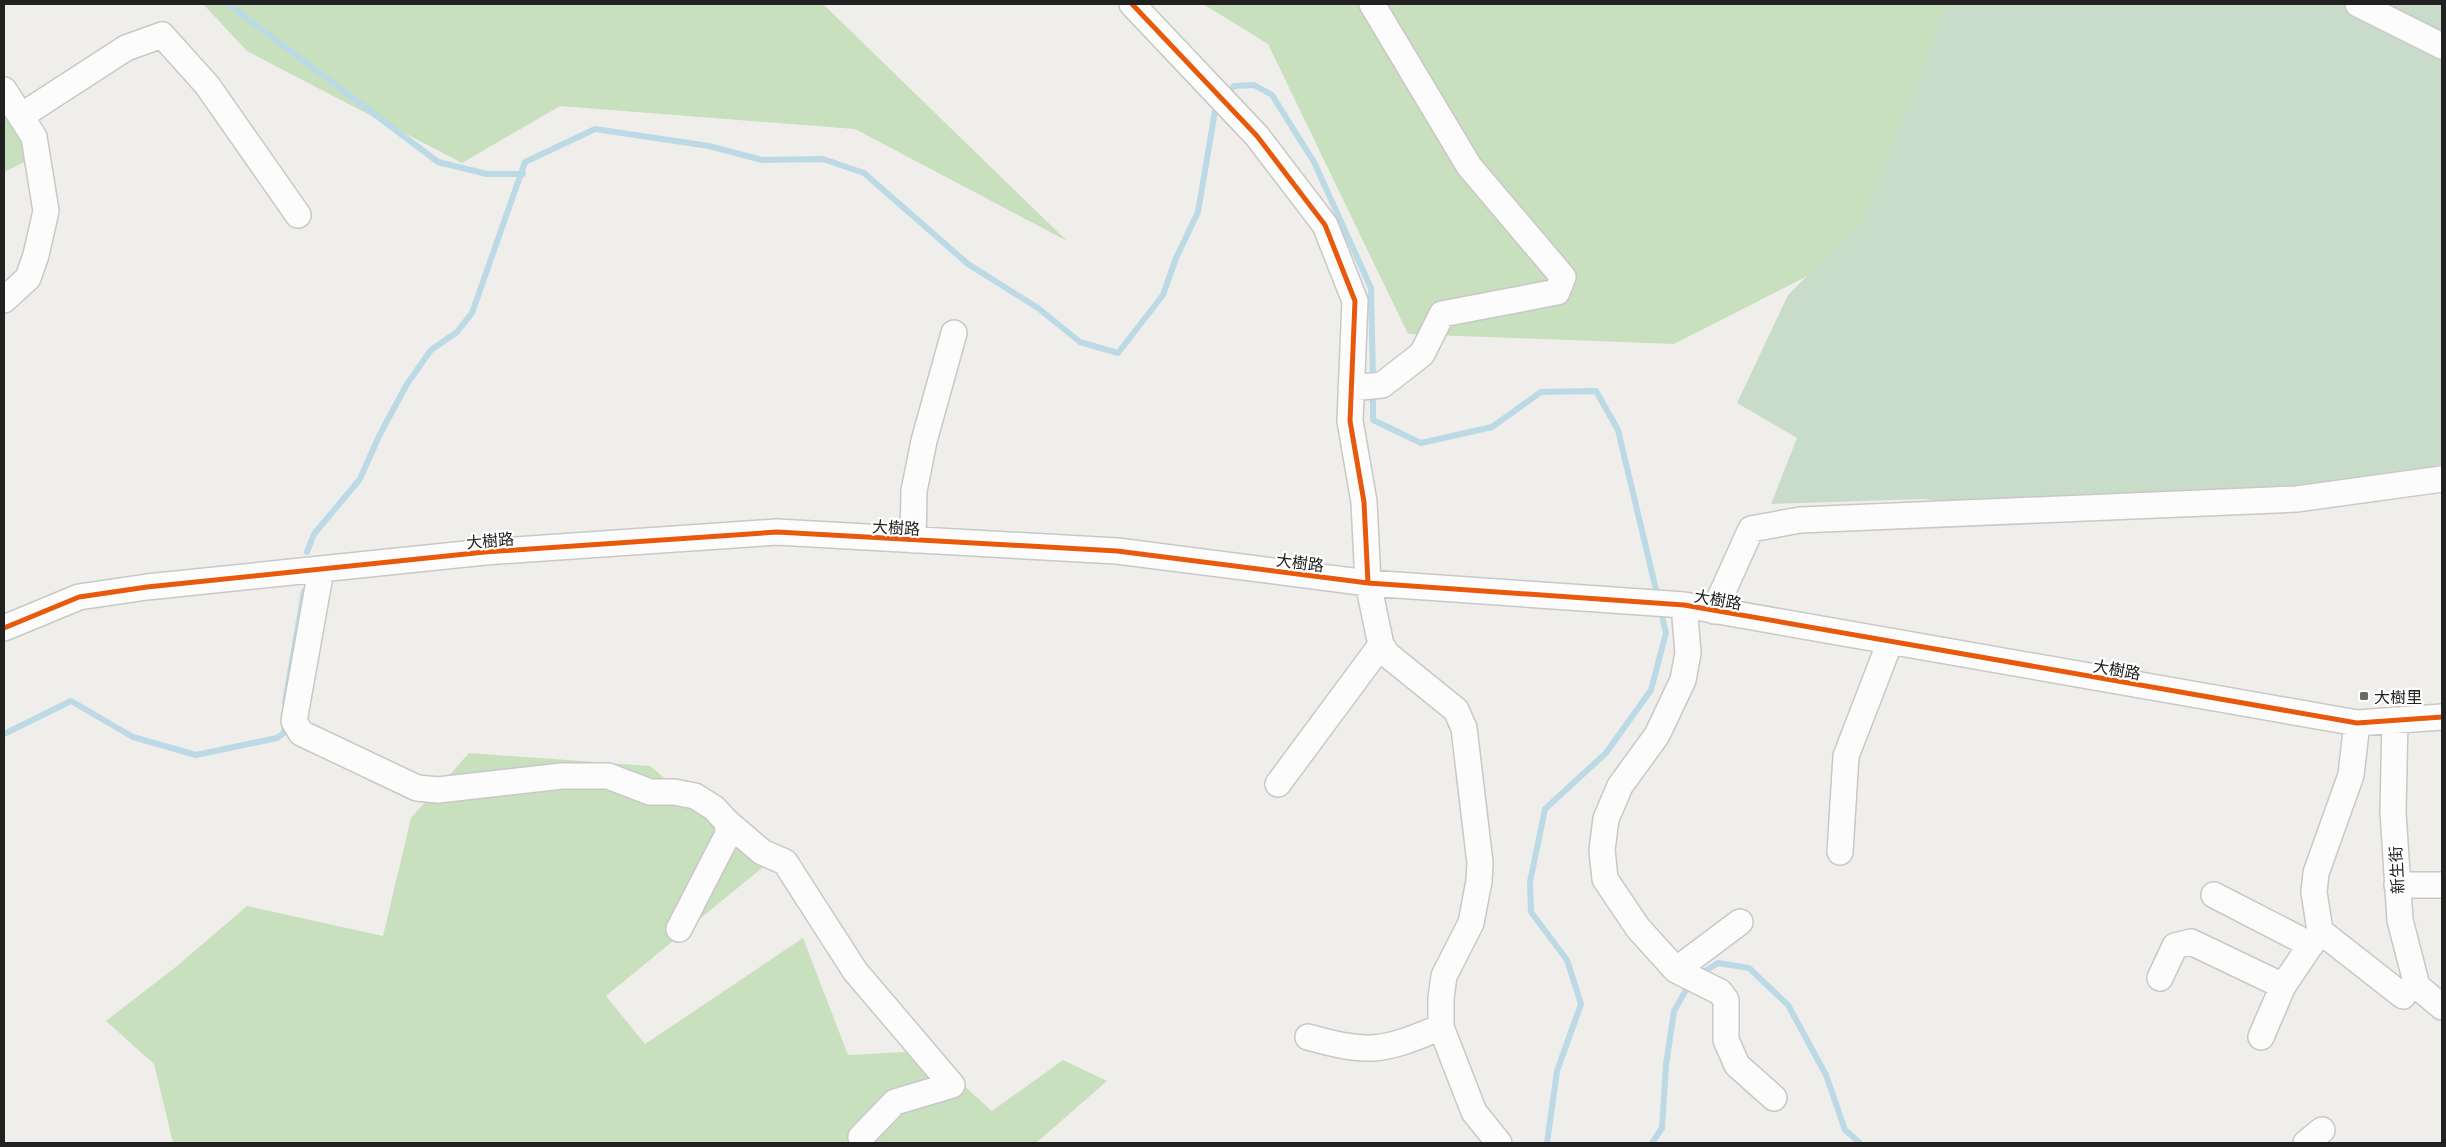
<svg xmlns="http://www.w3.org/2000/svg" width="2446" height="1147" viewBox="0 0 2446 1147" font-family="'Exo 2','Noto Sans TC',sans-serif">
<style>
.forest{fill:#c8e0bd}
.cemetery{fill:#c8dcc9}
.lines{fill:none;stroke-linecap:round;stroke-linejoin:round}
.stream{stroke:#bcdae5;stroke-width:6}
.minor-casing{stroke:#c8c8c6;stroke-width:28}
.minor{stroke:#fdfcfc;stroke-width:25}
.cycleway-casing{stroke:#fff;stroke-width:8}
.cycleway{stroke:#e8590c;stroke-width:5}
.poi-dot{fill:#696967;stroke:#fff;stroke-width:2}
.labels{text-anchor:middle;dominant-baseline:central;stroke-width:4.5;stroke-linejoin:round;paint-order:stroke}
.street-label{font-size:16px;fill:#212121;stroke:#fff}
.poi-label{font-size:16px;fill:#212121;stroke:#fff;text-anchor:start}
</style>
<rect width="100%" height="100%" fill="#f0eeea"/>
<!-- forest -->
<path class="forest" d="M203 4H823L1067 241 855 129 560 106 462 163 247 51Z
M1203 4H2341L1674 344 1408 334 1268 44Z
M4 102 43 153 4 172Z
M469 753 650 766 768 863 606 996 645 1044 803 938 848 1055 925 1051 992 1111 1063 1060 1107 1081 1036 1143H173L154 1064 106 1021 177 966 247 906 383 936 411 818Z"/>
<!-- cemetery -->
<path class="cemetery" d="M1948 4H2442V465L2294 494 1960 503 1923 499 1771 504 1797 438 1737 403 1788 295 1862 222Z"/>
<g class="lines">
<!-- stream -->
<path class="stream" d="M228 4 438 162 487 174H523
M1226 96 1234 86 1254 85 1272 95 1314 162 1371 288 1373 382
M1373 392V420L1421 443 1492 427 1541 392 1596 391 1618 430 1658 598
M307 552 314 534 360 479 379 436 407 384 431 350 457 332 472 313 525 162 595 129 709 146 762 160 823 159 864 173 968 264 1038 308 1080 342 1118 353 1163 295 1176 258 1198 212 1215 111 1220 104
M285 703 304 591
M4 734 71 701 133 737 196 755 277 738 284 733 285 720
M1699 975 1718 963 1749 968 1788 1005 1826 1075 1845 1130 1860 1143
M1547 1143 1557 1071 1581 1004 1567 960 1531 912 1530 882 1545 809 1606 753 1651 690 1666 633 1660 608
M1652 1143 1662 1128 1666 1065 1674 1011 1690 983"/>
<defs>
<path id="minor" d="M1132 4 1257 136 1325 225 1355 301 1350 421 1364 502 1368 583 1381 645 1388 655 1456 710 1464 728 1480 863 1479 881 1471 923 1444 976 1441 998V1027L1474 1112 1499 1143
M2358 4 2442 46
M4 90 34 137 46 211 36 255 28 278 4 300
M21 116 126 48 162 35 207 85 298 215
M1351 388 1382 385 1422 354 1442 314 1557 292 1563 277 1469 166 1372 4
M913 540 914 491 924 441 954 333
M321 570 294 721 301 733 417 788 438 790 562 776H608L650 792H674L695 796 714 808 727 822 728 834 679 929
M1684 605 1688 653 1683 680 1657 735 1620 786 1606 819 1602 850 1605 879 1638 928 1676 970 1720 992 1726 1000V1040L1737 1065 1774 1098
M1714 611 1751 529 1800 520 2297 499 2442 479
M4 628 79 597 147 587 485 552 777 532 1117 551 1368 583 1684 605 2357 723 2442 717
M2395 720 2393 812 2400 920 2417 986 2442 1007
M1278 784 1381 645
M727 822 762 852 785 862 855 971 952 1085 895 1102 861 1137 862 1143
M1840 852 1846 756 1890 642
M2397 885H2442
M2214 895 2311 945
M2320 931 2403 996
M1676 970 1740 922
M2160 978 2175 946 2191 942 2283 986
M1308 1037C1369 1054 1382 1052 1441 1027
M2261 1037 2283 986 2320 931 2314 892 2316 873 2351 775 2357 723
M2306 1143 2322 1130"/>
</defs>
<!-- minor casing -->
<use href="#minor" class="minor-casing"/>
<!-- minor -->
<use href="#minor" class="minor"/>
<defs>
<path id="cycleway" d="M1132 4 1257 136 1325 225 1355 301 1350 421 1364 502 1368 583
M4 628 79 597 147 587 485 552 777 532 1117 551 1368 583 1684 605 2357 723 2442 717"/>
</defs>
<!-- cycleway casing -->
<use href="#cycleway" class="cycleway-casing"/>
<!-- cycleway -->
<use href="#cycleway" class="cycleway"/>
</g>
<!-- markers -->
<rect class="poi-dot" x="2359" y="691" width="10" height="10" rx="2.5"/>
<g class="labels">
<!-- street labels -->
<g class="street-label">
<text transform="translate(896 527) rotate(3)">大樹路</text>
<text transform="translate(490 540) rotate(-5)">大樹路</text>
<text transform="translate(1300 562) rotate(7)">大樹路</text>
<text transform="translate(1718 599) rotate(10)">大樹路</text>
<text transform="translate(2117 669) rotate(10)">大樹路</text>
<text transform="translate(2396 870) rotate(-93)">新生街</text>
</g>
<!-- poi labels -->
<g class="poi-label">
<text x="2374" y="696">大樹里</text>
</g>
</g>
<!-- border -->
<rect width="2446" height="1147" fill="none" stroke="#212121" stroke-width="10"/>
</svg>
